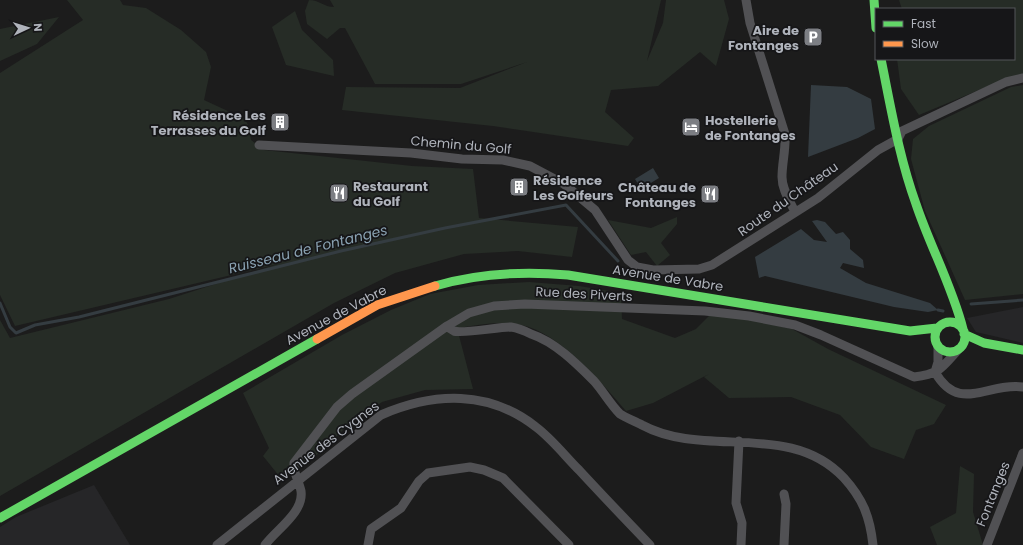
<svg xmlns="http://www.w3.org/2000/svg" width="1023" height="545" viewBox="0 0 1023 545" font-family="Poppins,sans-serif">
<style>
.built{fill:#262628}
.green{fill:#262c26}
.water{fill:#343c41}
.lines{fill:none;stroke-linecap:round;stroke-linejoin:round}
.stream{stroke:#343c41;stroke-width:3}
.street{stroke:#515154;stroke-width:9}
.fast{stroke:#63d668;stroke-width:9}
.slow{stroke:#ff974d;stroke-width:9}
.labels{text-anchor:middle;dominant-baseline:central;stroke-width:3.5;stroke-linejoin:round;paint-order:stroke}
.poi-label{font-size:13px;font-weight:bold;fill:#afb3bb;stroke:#161618;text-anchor:end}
.street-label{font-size:13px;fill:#afb3bb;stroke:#161618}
.water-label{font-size:14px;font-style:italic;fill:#8aa2b2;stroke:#161618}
</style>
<rect width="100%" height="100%" fill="#1c1c1c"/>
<!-- built -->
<path class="built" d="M1023 307V343L976 332 967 318Z
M94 485 130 545H0V527L16 517Z"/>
<!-- green -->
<path class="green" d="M67 0H120L123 5 146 8 181 30 206 52 211 67 204 100 245 119 248 125 251 140 264 150 412 166 473 169 479 218 578 227 572 257 518 251 464 254 395 273 334 303 0 496V320L10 338 169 299 278 264 15 326 0 295V73L83 20Z
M309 0C319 0 324 7 334 7L330 0H661L647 61 663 23 666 0H724L729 19 716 66 700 52 658 86 611 90 605 112 634 138 628 146 493 126 342 110 346 87 460 88 527 62 461 84H375L345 28H340L327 39 307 24 305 11Z
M899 0H1023V74L1003 80 919 115 901 89 897 59H1014V9H902Z
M295 11 302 30 333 60 334 76 286 65 272 27Z
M59 17 37 44 0 61V29Z
M1023 85V294L965 300 925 211 911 159 913 139 929 126 1011 87Z
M677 217V224L661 243 670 255 657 266 646 252 631 255 608 220 651 228Z
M529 282 579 286 621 293 622 319 675 338 696 329 713 312 792 329 828 349 946 405 934 424 916 430 904 459 871 447 840 415 791 397 729 398 704 377 709 374 653 403 626 411C602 383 559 332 521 325 500 320 478 325 457 328L473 389 425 390 382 402 346 427 322 451 279 483 280 477 263 456 269 448 243 393 342 335 391 310 430 294 478 285Z
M960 466 974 474 973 512 983 545H937L930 527 956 513Z"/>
<!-- water -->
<path class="water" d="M811 85 847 87 871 99 875 129 858 138 808 157Z
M653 168 659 178 641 189 635 179Z
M817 220 825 222 836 234 843 232 850 240V249L863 260 864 268 843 263 840 268 866 283 930 303 938 310 928 312 894 307 765 276 759 278 755 257 801 229 814 240 827 242 812 221Z"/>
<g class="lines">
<!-- stream -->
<path class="stream" d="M0 303 10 327 16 333 35 325 79 317 341 251 445 228 566 205 618 261
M971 304 1023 300
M938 310 943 311"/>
<!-- street -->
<path class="street" d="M746 0 750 23 785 134C786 149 782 163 782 177 782 190 790 201 795 212
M259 145 411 153 462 159 503 160 530 166 564 184 595 210 628 260 637 267 653 270 699 269 712 265 818 198 878 150 898 139 902 131 1006 82 1023 78
M447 326C449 328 452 330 454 331 461 334 499 327 511 327 518 328 525 331 531 334 555 342 576 363 594 381 603 391 610 404 620 414 626 418 635 421 642 425 705 459 790 420 844 478 863 499 870 517 873 545
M935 372C959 414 987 382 1023 387
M935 372 938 362V347
M739 441 736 503 742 523 741 545
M217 545 381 415C434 392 489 390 536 427 552 439 565 456 579 470 602 495 626 520 650 545
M265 545C277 529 304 512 301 491 299 481 293 473 294 463L337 407 352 394 447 326 469 313 494 306 525 304 705 311 749 316 795 325 821 335 914 377C939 374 941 369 957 351
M368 545 371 529 401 508 419 481 428 473 470 467 484 470 503 478 569 545
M784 545 786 504 784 494
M987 545 1023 453"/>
<!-- fast -->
<path class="fast" d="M874 0 876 28
M881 59C891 108 899 157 916 204 930 246 952 286 963 329
M435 286C479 273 522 271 568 275L910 331 937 328
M935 337a15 15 0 1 1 30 0a15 15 0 1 1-30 0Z
M964 334 984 343 1023 350
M0 518 317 339"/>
<!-- slow -->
<path class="slow" d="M317 339 377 305 435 286"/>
</g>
<!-- icons -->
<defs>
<symbol id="parking-square" viewBox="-11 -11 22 22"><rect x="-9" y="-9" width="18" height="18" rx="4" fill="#7c7e83" stroke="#161618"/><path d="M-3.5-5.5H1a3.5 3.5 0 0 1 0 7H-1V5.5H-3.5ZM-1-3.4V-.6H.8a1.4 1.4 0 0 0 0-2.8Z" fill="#fff"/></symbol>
<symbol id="building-square" viewBox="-11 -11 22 22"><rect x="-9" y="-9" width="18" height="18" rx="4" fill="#7c7e83" stroke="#161618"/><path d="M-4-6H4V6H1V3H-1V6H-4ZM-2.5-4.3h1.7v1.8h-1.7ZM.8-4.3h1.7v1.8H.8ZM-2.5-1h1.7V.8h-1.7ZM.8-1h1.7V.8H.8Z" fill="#fff"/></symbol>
<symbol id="hotel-square" viewBox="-11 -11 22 22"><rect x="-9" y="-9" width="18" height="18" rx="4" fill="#7c7e83" stroke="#161618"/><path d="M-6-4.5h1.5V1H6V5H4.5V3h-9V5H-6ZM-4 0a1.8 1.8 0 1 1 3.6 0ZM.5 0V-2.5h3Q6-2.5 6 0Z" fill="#fff"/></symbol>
<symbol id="restaurant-square" viewBox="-11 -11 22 22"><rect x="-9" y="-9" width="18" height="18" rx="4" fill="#7c7e83" stroke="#161618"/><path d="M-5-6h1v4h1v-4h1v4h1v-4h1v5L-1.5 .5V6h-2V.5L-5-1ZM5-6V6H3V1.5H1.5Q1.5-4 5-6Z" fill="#fff"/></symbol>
</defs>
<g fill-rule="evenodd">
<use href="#parking-square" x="802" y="26" width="22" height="22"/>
<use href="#building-square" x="269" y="111" width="22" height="22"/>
<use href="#hotel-square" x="680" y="116" width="22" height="22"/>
<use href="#building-square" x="508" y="176" width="22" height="22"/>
<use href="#restaurant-square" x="328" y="182" width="22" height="22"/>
<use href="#restaurant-square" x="699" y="183" width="22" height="22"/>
</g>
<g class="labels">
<!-- poi labels -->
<g class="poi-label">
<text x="799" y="30">Aire de<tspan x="799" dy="15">Fontanges</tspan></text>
<text x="266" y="115">Résidence Les<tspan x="266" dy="15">Terrasses du Golf</tspan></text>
<text x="705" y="120" text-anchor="start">Hostellerie<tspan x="705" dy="15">de Fontanges</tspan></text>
<text x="533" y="180" text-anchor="start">Résidence<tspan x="533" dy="15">Les Golfeurs</tspan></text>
<text x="353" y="186" text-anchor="start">Restaurant<tspan x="353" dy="15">du Golf</tspan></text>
<text x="696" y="187">Château de<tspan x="696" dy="15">Fontanges</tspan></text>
</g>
<!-- street labels -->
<g class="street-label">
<text transform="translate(461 145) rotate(5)">Chemin du Golf</text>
<text transform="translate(788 199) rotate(-35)">Route du Château</text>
<text transform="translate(668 278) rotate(9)">Avenue de Vabre</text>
<text transform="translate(584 294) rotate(3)">Rue des Piverts</text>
<text transform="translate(336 315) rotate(-28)">Avenue de Vabre</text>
<text transform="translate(326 443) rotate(-37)">Avenue des Cygnes</text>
<text transform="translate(993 494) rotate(-68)">Fontanges</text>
</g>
<!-- water labels -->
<g class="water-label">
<text transform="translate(308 249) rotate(-14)">Ruisseau de Fontanges</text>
</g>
</g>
<!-- legend -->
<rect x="875" y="8" width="140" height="52" fill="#161618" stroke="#535559"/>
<rect x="883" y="21" width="20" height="6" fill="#63d668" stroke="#535559"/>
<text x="911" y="28" font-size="12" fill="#afb3bb">Fast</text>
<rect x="883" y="41" width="20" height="6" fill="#ff974d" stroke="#535559"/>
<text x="911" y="48" font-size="12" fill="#afb3bb">Slow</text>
<!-- north arrow -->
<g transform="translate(28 28) rotate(86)" stroke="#161618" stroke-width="3" paint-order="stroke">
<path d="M0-3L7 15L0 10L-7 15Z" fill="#afb3bb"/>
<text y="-6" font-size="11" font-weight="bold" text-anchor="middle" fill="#afb3bb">N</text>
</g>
</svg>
